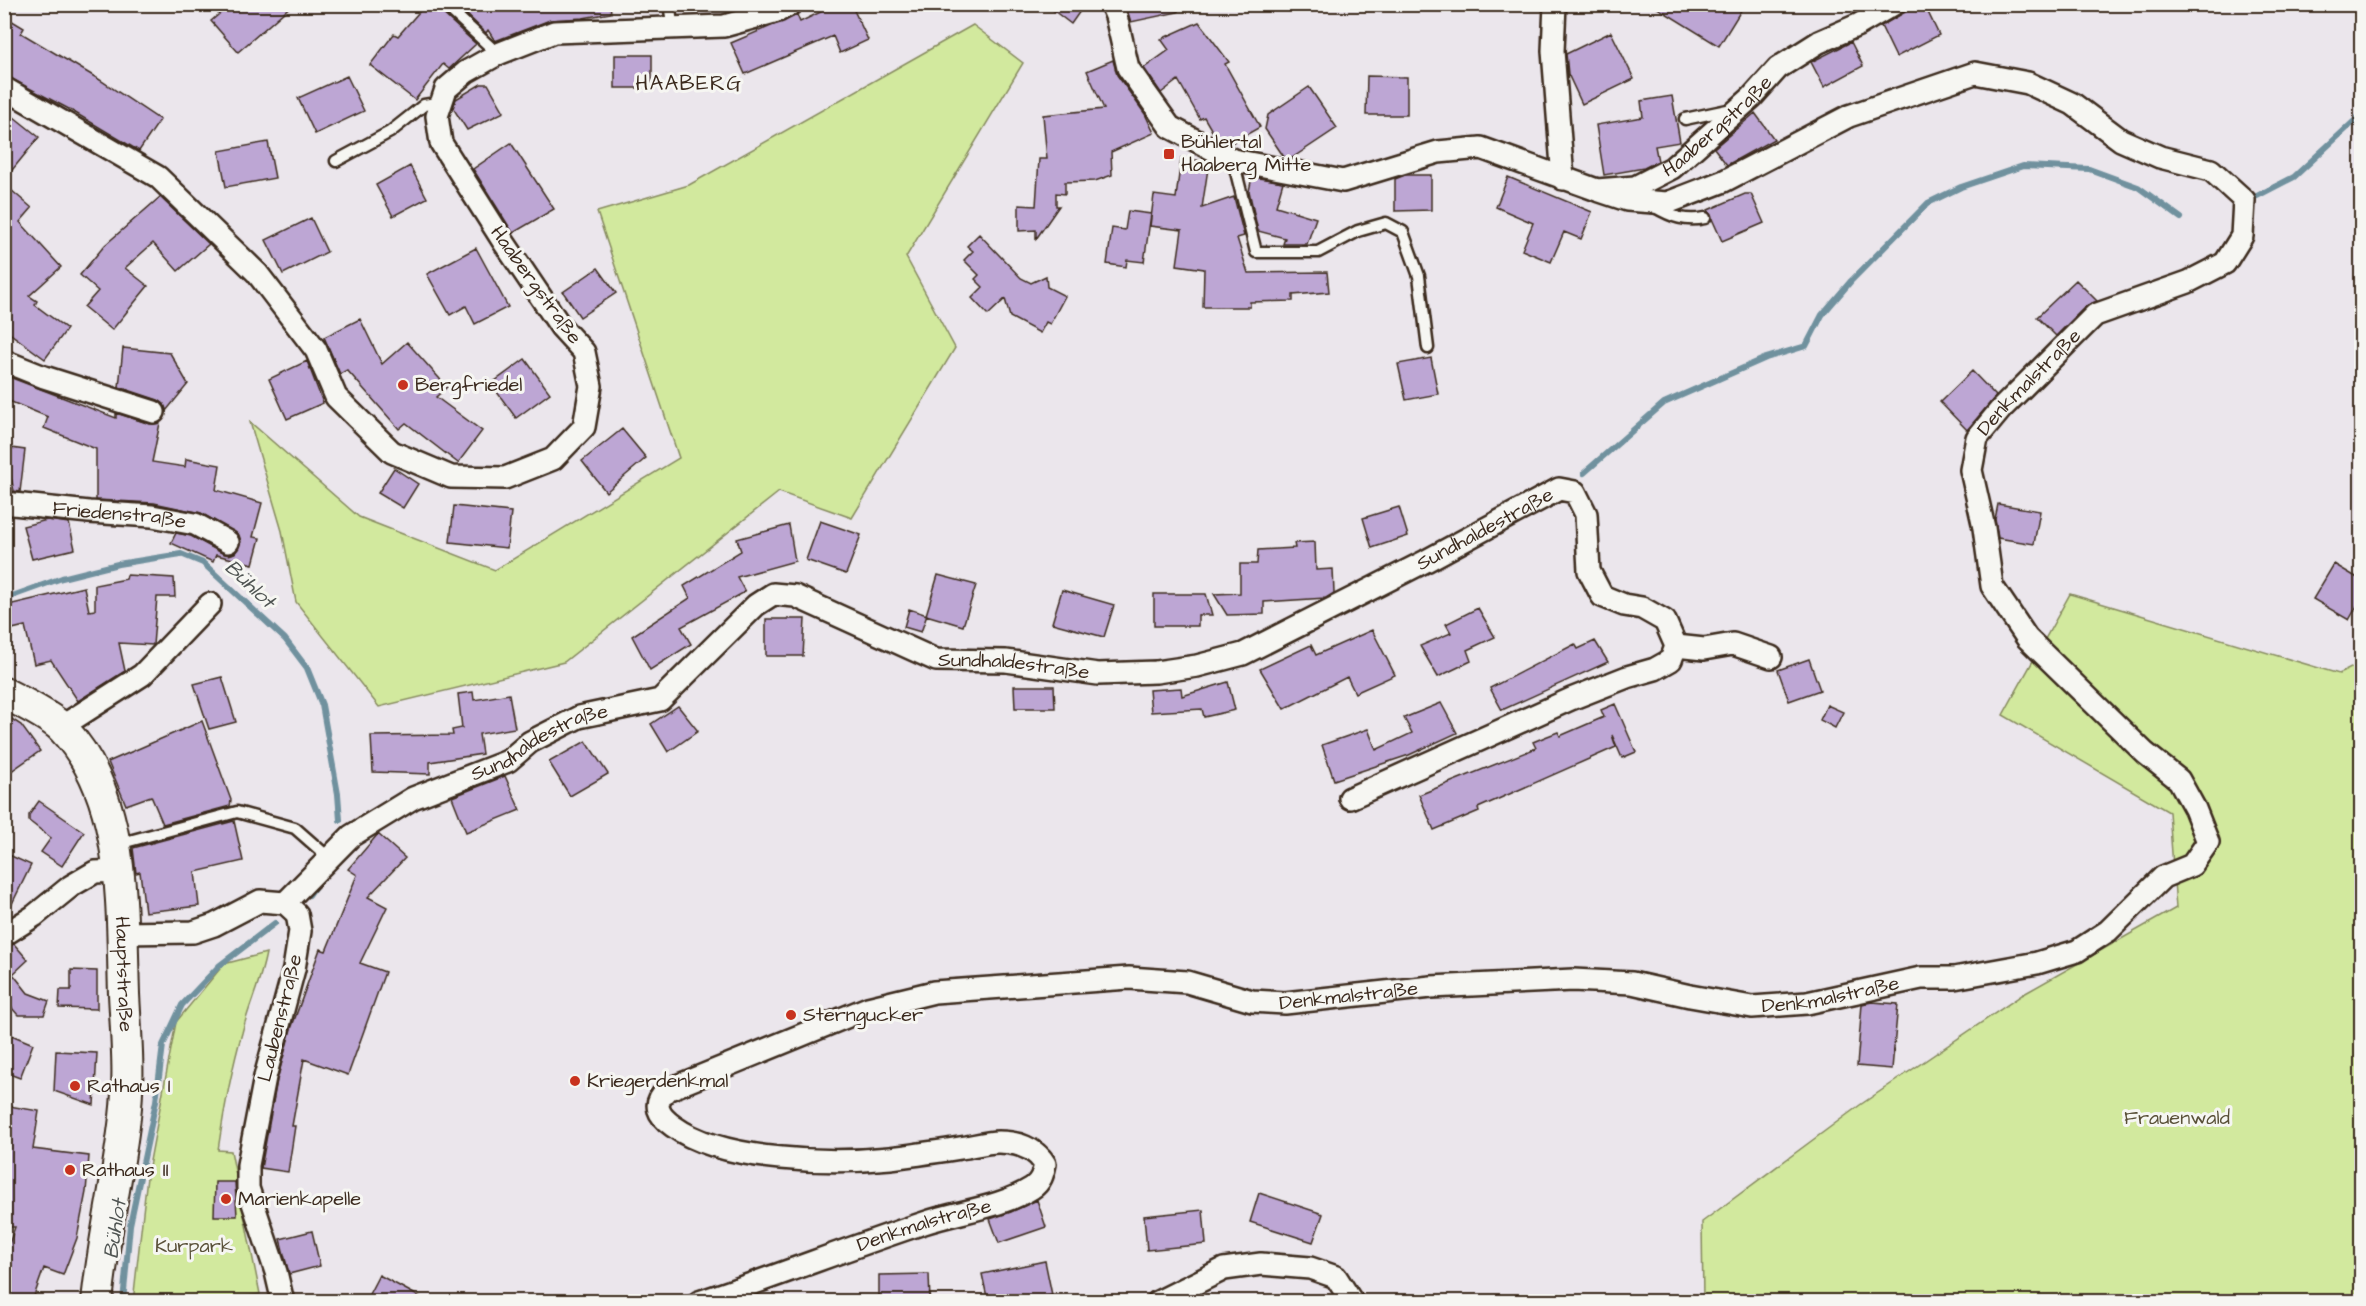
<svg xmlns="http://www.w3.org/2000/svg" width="2366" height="1306" viewBox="0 0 2366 1306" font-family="'Architects Daughter',sans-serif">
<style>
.green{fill:#d2e99e;stroke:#868a5e;stroke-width:1.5}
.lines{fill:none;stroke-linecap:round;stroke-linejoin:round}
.stream{stroke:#6f919e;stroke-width:6}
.building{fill:#bda6d4;stroke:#3b2a1e;stroke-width:1.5}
.service-casing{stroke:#3b2a1e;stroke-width:15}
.minor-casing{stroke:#3b2a1e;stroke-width:26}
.secondary-casing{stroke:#3b2a1e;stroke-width:34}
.service{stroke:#f6f6f2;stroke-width:10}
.minor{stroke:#f6f6f2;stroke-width:21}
.secondary{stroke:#f6f6f2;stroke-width:30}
.poi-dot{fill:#c8321e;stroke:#f6f6f2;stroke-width:2}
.labels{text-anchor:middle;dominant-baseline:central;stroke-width:6;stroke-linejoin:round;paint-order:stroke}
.street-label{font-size:20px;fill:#3b2a1e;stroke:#f6f6f2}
.poi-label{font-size:20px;fill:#3b2a1e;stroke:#f6f6f2;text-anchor:start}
.park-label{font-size:20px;fill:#595038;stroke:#f6f6f2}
.neighbourhood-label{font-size:21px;letter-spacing:1.5px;fill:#3b2a1e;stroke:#f6f6f2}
.water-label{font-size:21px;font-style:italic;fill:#505553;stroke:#f6f6f2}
</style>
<rect width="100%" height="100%" fill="#ebe6ec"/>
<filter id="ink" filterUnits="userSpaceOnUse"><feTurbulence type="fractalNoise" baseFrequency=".0167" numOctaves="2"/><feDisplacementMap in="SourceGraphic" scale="12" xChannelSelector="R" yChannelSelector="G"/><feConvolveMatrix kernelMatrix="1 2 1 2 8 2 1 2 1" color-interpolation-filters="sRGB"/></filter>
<g filter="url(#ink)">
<!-- green -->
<path class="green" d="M973 25 1023 63 906 257 955 348 852 518 779 492 564 662 379 707 296 602 282 531 250 422 359 517 495 570 679 458 597 212 689 185Z
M2070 594 2339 674 2361 663V1301H1703L1702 1222 1860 1105 2022 995 2176 908 2169 812 2003 715Z
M266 953C261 981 249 1005 242 1033 231 1071 224 1110 218 1150L231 1151 260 1294 219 1301 133 1302 147 1177 176 1022 224 964Z"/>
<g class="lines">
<!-- stream -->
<path class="stream" d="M2257 196 2294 177 2362 114
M1584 473 1664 403 1766 358 1806 346 1822 315 1851 281 1928 203 1961 187 2023 166 2089 169 2138 187 2181 218
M4 599 62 578 118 564 181 554 203 563 285 639 307 668 322 705 338 794 340 820
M309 895 316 885
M123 1302 130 1225 156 1101 163 1045 182 1005 219 966 275 923"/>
</g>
<!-- building -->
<path class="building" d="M231 4H293L238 52 211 21Z
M426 4H437L439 10 476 44 449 69 443 64 415 100 370 65 394 34 398 36Z
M456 4H610L611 13 583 18 550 20 495 41 488 30 486 33Z
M837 4H851L868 40 840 53 833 36 745 74 731 43 797 15 800 22Z
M1045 4H1085L1071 24Z
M1125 4H1178V12L1131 22Z
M1651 4H1745L1719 46Z
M1919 4H1924L1939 35 1896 57 1881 26Z
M4 16 24 28 21 33 100 80 160 120 139 151 67 108 4 75Z
M1199 22 1229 62 1225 64 1260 127 1230 144 1215 136 1204 117 1200 119 1178 80 1161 93 1144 68 1169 50 1161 39Z
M1611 32 1634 79 1582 104 1568 74 1566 54Z
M1851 42 1863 66 1824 87 1811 62Z
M615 55H652V88H615Z
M1113 60 1117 75 1145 114 1154 133 1111 152 1112 175 1095 181 1065 182V194L1056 193V206H1059L1036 239V230L1019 231V205L1036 206 1039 159H1047L1043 115 1104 109 1087 71Z
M347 76 364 111 315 134 298 98Z
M1367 76 1407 77V115H1366Z
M481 84H488L504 112 467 130 453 108 456 99Z
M1309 87 1337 128 1292 158 1284 157 1265 129 1268 115Z
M1672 96 1680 142 1655 146 1658 161 1644 168 1604 175 1596 125 1643 117 1641 101Z
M4 109 39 137 4 180Z
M1755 113 1774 139 1727 165 1714 148Z
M268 142 275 178 226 187 219 151Z
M511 143 554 209 513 233 473 169Z
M1181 158 1209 162 1202 208 1234 197 1244 236 1237 238 1248 273 1327 272 1329 292 1293 295V301L1250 302V307H1203L1204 269 1177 265 1182 230 1150 226 1154 195 1176 198Z
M410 166 427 198 393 216 376 185Z
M1405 175H1431V210L1395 211V179Z
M1252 177 1283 182 1276 206 1316 218 1307 244H1283L1285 238 1258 231 1249 191Z
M1508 177 1592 212 1581 239 1564 232 1551 262 1522 250 1533 223 1496 207Z
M4 184 32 208 20 222 61 267 29 296 37 301 35 305 67 329 45 359 4 329Z
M1745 194H1751L1764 223 1722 241 1708 210Z
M160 197 209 244 178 271 153 243 125 268 148 286 112 330 84 307 98 291 80 275 105 245Z
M1128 211 1151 214 1144 262 1127 260 1126 267 1107 264 1112 228 1125 230Z
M311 218 327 252 283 274 266 240Z
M979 234 1021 278 1031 283 1046 276 1047 287 1065 296 1050 324 1046 322 1040 333 1010 317 1005 299 988 315 972 298 983 287 975 279 979 275 964 260 973 251 967 246Z
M476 248 508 307 475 324 466 306 450 315 427 274Z
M598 268 616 293 580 317 563 292Z
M2076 280 2097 301 2086 306 2056 336 2037 317Z
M360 319 382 364 407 342 447 387 436 397 482 431 458 463 406 423 399 429 347 370 340 374 324 337Z
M123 348 170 353 188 384 166 411 164 404 158 400 119 387Z
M1431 358 1438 394 1406 400 1398 364Z
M525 359 550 393 516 418 491 384Z
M307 361 323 403 287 419 269 379Z
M1972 371 1996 396 1967 430 1940 402Z
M4 375 116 418V413L150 424 160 423 152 462 185 467 186 459 220 465 216 490 262 503 253 537 260 538 253 564 216 555 213 562 171 543 176 533 191 536 222 553 229 555 235 553 241 542 239 535 201 513 154 503 96 500V449L44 428 48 417 4 399Z
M622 429 646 458 606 492 582 461Z
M4 447 25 450 20 492 14 491Z
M394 468 418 484 403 508 378 493Z
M1998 504 2040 511 2034 544 1998 538 1995 519Z
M454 506 511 512 507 548 450 542Z
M1399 507 1408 536 1372 548 1363 518Z
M47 520 69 523 75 549 32 559 23 526Z
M820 521 861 535 846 574 806 560Z
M789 525 795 561 737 577 745 592 681 627 691 644 650 670 632 636 690 598 684 586 741 551 737 539Z
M1315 542 1316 570 1333 569 1334 593 1326 598 1264 602V614L1227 615 1214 594 1240 593V564H1257L1258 550 1295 548 1294 543Z
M2334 564 2361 580V599L2349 620 2313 599Z
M127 575 174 578 175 597H157L153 645 119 643 125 671 78 701 51 660 34 664 25 626 4 631V606L84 587 89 611 95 610V585L126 579Z
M938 575 976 585 963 626 926 615Z
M1062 590 1114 605 1104 637 1052 623Z
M1154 594H1206L1212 615H1198V626H1154Z
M1478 608 1495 637 1467 650 1471 661 1438 677 1420 646 1451 633 1446 624Z
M909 609 927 615 921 632 904 627Z
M766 619H805L803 656H766Z
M1372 630 1395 675 1355 693 1347 677 1284 709 1260 669 1311 645 1316 655Z
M1595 641 1608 662 1502 710 1490 688 1575 644 1578 649Z
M1809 659 1820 690 1789 701 1778 670Z
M222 677 236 722 209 729 194 684Z
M1228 682 1235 710 1204 717 1202 709 1151 712 1149 690 1181 688 1182 696Z
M1014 686H1054L1055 708H1015Z
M473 692 474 700 509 694 515 728 479 734 482 754 430 762V774L373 772 371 736 453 735 452 730 462 728 458 694Z
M1441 703 1457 733 1409 755 1334 780 1322 745 1368 729 1376 750 1412 733 1404 718Z
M1615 704 1636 752 1622 758 1612 735 1616 747 1478 808 1479 811 1434 830 1419 795 1536 748 1533 742 1545 737 1558 732 1560 736 1604 717 1601 710Z
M1827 705 1843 712 1835 728 1820 720Z
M678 706 698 731 668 752 651 724Z
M4 714 21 725 40 751 4 776Z
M202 721 231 800 230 806 163 824 151 796 126 805 108 762Z
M586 741 608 774 570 796 549 762Z
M505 776 520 810 466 832 452 797Z
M39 801 84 832 62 866 41 852 51 838 29 821V815Z
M234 821 243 861 195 872 199 906 145 912 140 872 136 873 133 848Z
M378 834 405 858 368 897 387 907 360 963 385 972 348 1075 304 1059 292 1126H295L288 1172 261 1168 277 1080 291 1029 320 949 326 951 357 875 348 869Z
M9 855 31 865 4 920V865Z
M14 944 28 960 13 974 28 993 49 1001 44 1015H18L4 999V948Z
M71 970 97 971V1009L59 1008 60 990H71Z
M1872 1002 1898 1004 1892 1069 1857 1066 1862 1004Z
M9 1034 33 1044 20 1078 4 1072V1047Z
M56 1051 97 1053 94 1105 54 1091Z
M9 1106 39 1111 33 1149 89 1156 86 1192 77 1238 63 1275 44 1268 32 1302H4V1258L15 1227H4V1133Z
M215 1182H235L237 1216H214Z
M1259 1193 1323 1214 1313 1242 1250 1222Z
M1037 1200 1046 1227 999 1243 990 1219 1011 1212Z
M1203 1210 1206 1244 1147 1250 1144 1216Z
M312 1231 320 1266 289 1274 280 1239Z
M1045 1261 1052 1295 1020 1302H988L982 1274Z
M929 1274 930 1302H879V1275Z
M379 1275 429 1302H365Z"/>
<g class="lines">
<defs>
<path id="service" d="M444 4 498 54
M669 4 673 29
M1685 119 1732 109
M1233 160 1256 252H1318L1358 231 1386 223 1403 232 1419 276 1428 348
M336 161 390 132 424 105 442 102
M1655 207C1672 217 1686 222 1705 218
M118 844 237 812 295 828 328 857"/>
<g id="minor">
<path id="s1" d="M1111 4 1116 16 1128 68 1170 127 1233 160 1343 181 1438 152 1481 148 1597 190 1635 187 1672 168 1752 97 1778 68 1819 42 1858 25 1894 4"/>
<path d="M1555 4 1553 51 1563 179"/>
<path d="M4 88 158 177 257 273 316 350 336 397 392 452 451 477 505 478 553 459 584 427 591 386 584 352 561 327 503 241 441 143 437 116 446 89 466 72 498 54 554 32 724 26 778 11 791 4"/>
<path d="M4 361 44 377 154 412"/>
<path id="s2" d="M4 503 89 512 152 516 195 524 228 542"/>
<path d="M1676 646 1704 649 1733 644 1771 657"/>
<path d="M61 727 142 675 210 604"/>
<path id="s3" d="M285 903 351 836 413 798 508 761 530 742 579 717 660 700 756 605 773 594 795 596 936 660 1006 661 1098 674 1156 672 1197 666 1243 654 1426 561 1559 489 1575 492 1586 514 1589 571 1602 596 1624 605 1642 608 1665 621 1676 646 1671 660 1655 669 1627 677 1571 699 1350 798"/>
<path d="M122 933 193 932 214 925 260 901 285 903 297 914 300 931 294 969 265 1077 248 1165V1188L276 1272 283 1302"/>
<path d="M4 935 34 916 71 886 95 872 119 871"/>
<path id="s4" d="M699 1302C775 1277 848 1248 924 1223 959 1211 1000 1208 1032 1188 1041 1182 1043 1174 1045 1164 1035 1148 1017 1142 998 1142 988 1142 977 1145 967 1147 941 1151 916 1155 890 1158 831 1164 722 1162 673 1126 659 1116 651 1104 667 1090L868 1008 934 992 1129 978 1187 982 1252 1001 1285 1003 1431 987 1573 980 1632 983 1690 996 1752 1007 1807 1003 1921 978H1954L2037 963 2077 951 2108 931 2163 877 2192 865 2208 842 2195 809 2179 780 2145 753 2027 638 1992 586 1984 528 1971 470 1977 438 2001 409 2095 315 2188 282 2225 263 2242 236 2244 200 2211 170 2160 157 2121 140 2073 104 2028 83 1975 73 1849 116 1724 181 1667 203 1627 200 1597 190"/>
<path d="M1158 1302 1224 1269 1261 1264 1310 1268 1336 1277 1352 1302"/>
</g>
<g id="secondary">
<path id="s5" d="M4 693C20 701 52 717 63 729 127 797 121 907 124 994 126 1034 130 1076 125 1117 118 1179 103 1240 97 1302"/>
</g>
</defs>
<!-- service casing -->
<use href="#service" class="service-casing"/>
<!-- minor casing -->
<use href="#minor" class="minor-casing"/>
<!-- secondary casing -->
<use href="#secondary" class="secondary-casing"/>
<!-- service -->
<use href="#service" class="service"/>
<!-- minor -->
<use href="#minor" class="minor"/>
<!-- secondary -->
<use href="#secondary" class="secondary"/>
</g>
</g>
<!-- markers -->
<g class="poi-dot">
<rect x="1163" y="148" width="12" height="12" rx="3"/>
<circle cx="403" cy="385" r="6"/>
<circle cx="791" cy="1015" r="6"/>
<circle cx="575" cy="1081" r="6"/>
<circle cx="75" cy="1086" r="6"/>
<circle cx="70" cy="1170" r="6"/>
<circle cx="226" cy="1199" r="6"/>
</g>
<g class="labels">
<!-- street labels -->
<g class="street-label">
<text stroke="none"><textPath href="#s1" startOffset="729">Haabergstraße</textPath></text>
<text transform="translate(536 285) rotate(54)">Haabergstraße</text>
<text stroke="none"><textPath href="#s4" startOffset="2992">Denkmalstraße</textPath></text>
<text stroke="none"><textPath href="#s2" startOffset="116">Friedenstraße</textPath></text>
<text stroke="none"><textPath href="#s3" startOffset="1350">Sundhaldestraße</textPath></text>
<text stroke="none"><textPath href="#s3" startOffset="846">Sundhaldestraße</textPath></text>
<text stroke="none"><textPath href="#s3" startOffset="306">Sundhaldestraße</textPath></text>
<text stroke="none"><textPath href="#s5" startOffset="328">Hauptstraße</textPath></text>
<text stroke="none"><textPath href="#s4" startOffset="2001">Denkmalstraße</textPath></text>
<text stroke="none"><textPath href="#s4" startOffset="1515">Denkmalstraße</textPath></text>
<text transform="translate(280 1018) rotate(-76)">Laubenstraße</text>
<text stroke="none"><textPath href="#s4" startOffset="238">Denkmalstraße</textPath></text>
</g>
<!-- poi labels -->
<g class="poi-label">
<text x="1181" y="142">Bühlertal<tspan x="1181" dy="23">Haaberg Mitte</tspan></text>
<text x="415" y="385">Bergfriedel</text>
<text x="803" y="1015">Sterngucker</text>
<text x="587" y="1081">Kriegerdenkmal</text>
<text x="87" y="1086">Rathaus I</text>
<text x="82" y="1170">Rathaus II</text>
<text x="238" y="1199">Marienkapelle</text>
</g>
<!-- park labels -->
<g class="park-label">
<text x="2177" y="1118">Frauenwald</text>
<text x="194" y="1246">Kurpark</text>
</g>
<!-- neighbourhood labels -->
<g class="neighbourhood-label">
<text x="689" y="83">HAABERG</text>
</g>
<!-- water labels -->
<g class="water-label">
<text transform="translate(250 584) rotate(43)">Bühlot</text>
<text transform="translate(115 1229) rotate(-82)">Bühlot</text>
</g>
</g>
<!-- margin -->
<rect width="2366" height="1306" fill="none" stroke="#f6f6f2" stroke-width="24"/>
<rect x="12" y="12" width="2342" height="1282" fill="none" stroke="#3b2a1e" stroke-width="2" filter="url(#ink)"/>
</svg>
